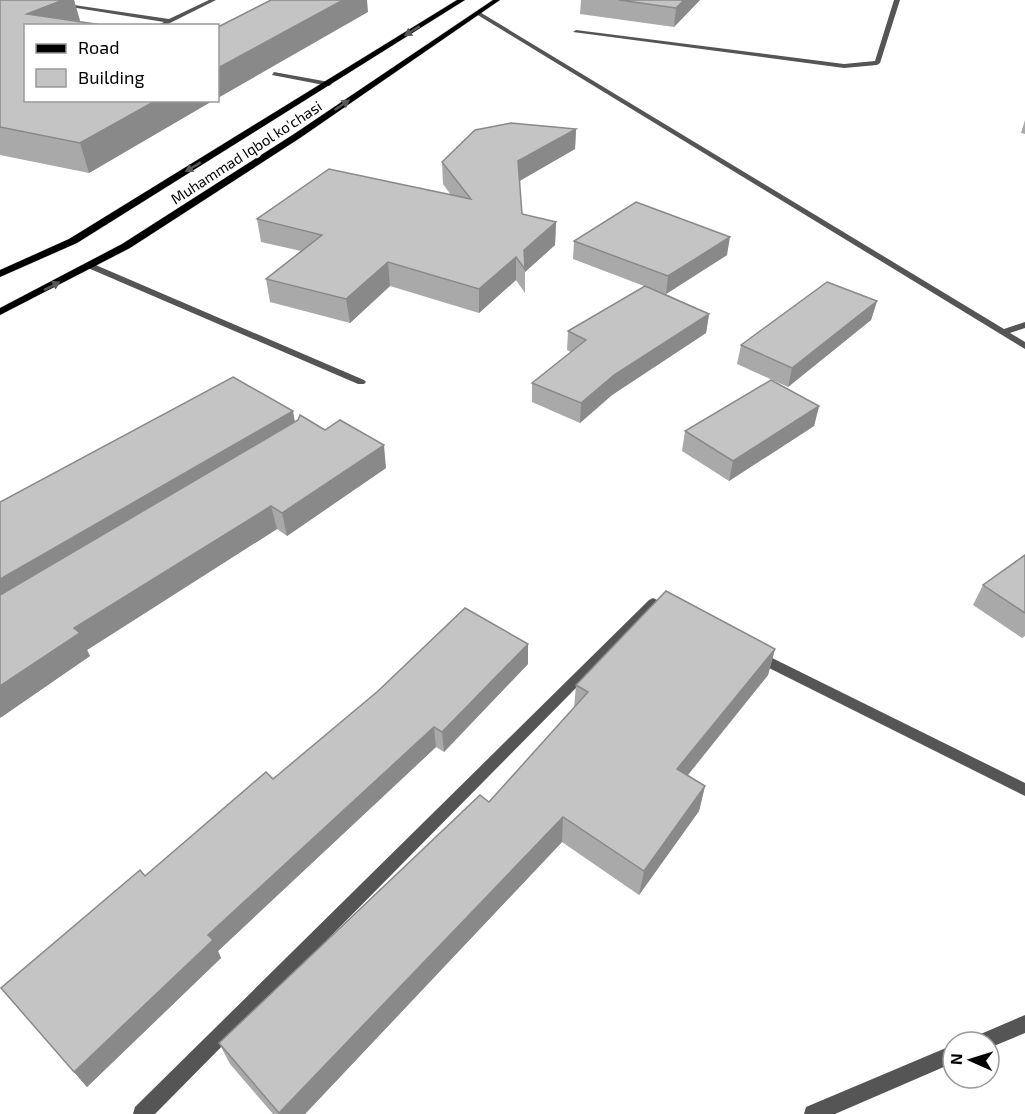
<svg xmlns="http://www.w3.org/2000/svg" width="1025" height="1114" viewBox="0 0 1025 1114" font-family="'Exo 2',sans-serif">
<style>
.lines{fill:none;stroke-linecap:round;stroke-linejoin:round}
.primary-casing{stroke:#dbdbdb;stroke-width:1}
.lane{fill:#555;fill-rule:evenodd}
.street{fill:#555;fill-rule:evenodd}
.primary{fill:#000;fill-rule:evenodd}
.wall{fill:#a9a9a9}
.shaded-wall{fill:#898989}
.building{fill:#c4c4c4;stroke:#898989;stroke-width:1.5}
.oneway{fill:#595959}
.labels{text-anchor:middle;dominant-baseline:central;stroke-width:5;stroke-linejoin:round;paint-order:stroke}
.far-street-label{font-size:15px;fill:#000;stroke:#fff}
</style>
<rect width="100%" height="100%" fill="#fff"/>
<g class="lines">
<defs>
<path id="primary" d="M457 0H465L77 243 0 277V270L69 239Z
M493 0H500L300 138 130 248 0 315V308L122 244 294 134Z"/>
</defs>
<!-- primary casing -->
<use href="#primary" class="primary-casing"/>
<!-- lane -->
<path class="lane" d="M27 0H40L169 19 209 0H216L164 26 160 24 164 22Z
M894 0H900L880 63 877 65 844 68 573 32 576 30 844 64 875 61Z
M478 11 1004 329 1025 322V328L1010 333 1025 342V349L476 14Z
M274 72 329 82 332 84 329 86 272 75Z
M91 263 364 380 366 382 364 384H358L88 268 87 266Z
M653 598 657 600 659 603 657 606 155 1114H133L135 1107 649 600Z
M1025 1015V1033L989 1048V1042H973L976 1036Z
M953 1045V1063L835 1114H804L806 1107Z"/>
<!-- street -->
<path class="street" d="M758 651 1025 783V796L753 660 751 656 753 652Z"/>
<!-- primary -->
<use href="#primary" class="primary"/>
</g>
<!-- wall -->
<path class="wall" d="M0 0H74L80 21 26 100H214L89 173 0 155Z
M581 0H700L674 27 580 14Z
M1025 120V134L1021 133Z
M576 129 575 149 519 181 522 214 556 222 555 245 525 272V293L516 280 479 313 390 286 350 323 270 302 266 279 301 251 261 242 257 219 451 195 443 184 442 162Z
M574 241 727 255 666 294 709 314 706 333 612 395 580 423 532 402V383L571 352 567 350 568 331 644 286 573 259Z
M877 301 871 320 788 387 737 364 741 345Z
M819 406 814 426 729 481 682 451 685 431Z
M295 422 386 468 287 536 277 529 87 650 90 656 0 718Z
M1025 555V636L1022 638 973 605 983 585Z
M775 649 768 675 687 775 705 786 699 811 639 895 562 842 305 1114H273L230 1064 219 1043 489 802 574 708 576 685Z
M528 664 444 752 436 747 218 951 221 958 87 1087 1 988 145 876 273 779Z"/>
<!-- shaded-wall -->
<path class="shaded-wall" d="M63 0H74L80 21 27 14Z
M343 0H367L368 12 218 98V68Z
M684 0H700L674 27 676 8Z
M157 100H214L89 173 80 143Z
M576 129 575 149 518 182V161Z
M556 222 555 245 525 272 524 250Z
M730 237 727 255 666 294 668 276Z
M516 257V280L479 313V289Z
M388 262 390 286 350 323 346 299Z
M877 301 871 320 788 387 792 368Z
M709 314 706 333 612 395 580 423 581 403 614 375Z
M819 406 814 426 729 481 733 461Z
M293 411 297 434 0 609V579Z
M384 445 386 468 287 536 282 513Z
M271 506 277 529 87 650 90 656 0 718V686L74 628Z
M528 644V664L444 752 442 732Z
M775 649 768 675 672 795 677 769Z
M434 727 436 747 218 951 221 958 87 1087 74 1072 208 935Z
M705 786 699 811 639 895 644 871Z
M563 817 562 842 305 1114H280L279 1113Z"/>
<!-- building -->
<path class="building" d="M0 0H63L27 14 109 26H26V100H157L80 143 0 127Z
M271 0H343L218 68V27Z
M619 0H684L676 8Z
M511 123 576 129 518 161 522 214 556 222 524 250 525 269 516 257 479 289 388 262 346 299 266 279 322 235 257 219 329 169 471 199 442 162 475 130Z
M636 202 730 237 668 276 574 241Z
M827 282 877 301 792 368 741 345Z
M645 286 709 314 614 375 581 403 532 383 586 340 568 331Z
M233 377 293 411 0 579V502Z
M771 380 819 406 733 461 685 431Z
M300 415 325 430 340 420 384 445 282 513 271 506 74 628 80 633 0 686V595L298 420Z
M1025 555V613L983 585Z
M666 591 775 649 677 769 705 786 644 871 563 817 279 1113 219 1043 480 795 489 802 588 692 576 685Z
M465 608 528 644 442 732 434 727 208 935 213 940 74 1072 1 988 140 870 145 876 266 772 273 779 378 691Z"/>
<!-- one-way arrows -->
<defs><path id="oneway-solid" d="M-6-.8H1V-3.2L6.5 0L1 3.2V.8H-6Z" transform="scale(1.5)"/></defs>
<g class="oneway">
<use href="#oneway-solid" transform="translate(412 31) rotate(148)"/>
<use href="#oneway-solid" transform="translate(342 105) rotate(-34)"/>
<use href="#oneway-solid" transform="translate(193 167) rotate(149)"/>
<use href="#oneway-solid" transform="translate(52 286) rotate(-27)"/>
</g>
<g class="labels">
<!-- far-street labels -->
<g class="far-street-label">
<text transform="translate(246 152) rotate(-33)">Muhammad Iqbol ko'chasi</text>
</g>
</g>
<!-- legend -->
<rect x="24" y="24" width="195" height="78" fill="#ffffff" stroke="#999999" stroke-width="1.5"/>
<rect x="36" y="44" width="30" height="9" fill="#000000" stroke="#999999" stroke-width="1.5"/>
<text x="78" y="54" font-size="18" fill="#000000">Road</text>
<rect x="36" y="69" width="30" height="18" fill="#c4c4c4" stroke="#999999" stroke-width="1.5"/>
<text x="78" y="84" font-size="18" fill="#000000">Building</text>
<!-- north arrow -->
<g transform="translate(971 1060) rotate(273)"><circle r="28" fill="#ffffff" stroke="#999999" stroke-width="1.5"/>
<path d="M0-4.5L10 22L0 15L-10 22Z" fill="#000000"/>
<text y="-9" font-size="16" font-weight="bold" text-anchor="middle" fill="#000000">N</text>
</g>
</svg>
